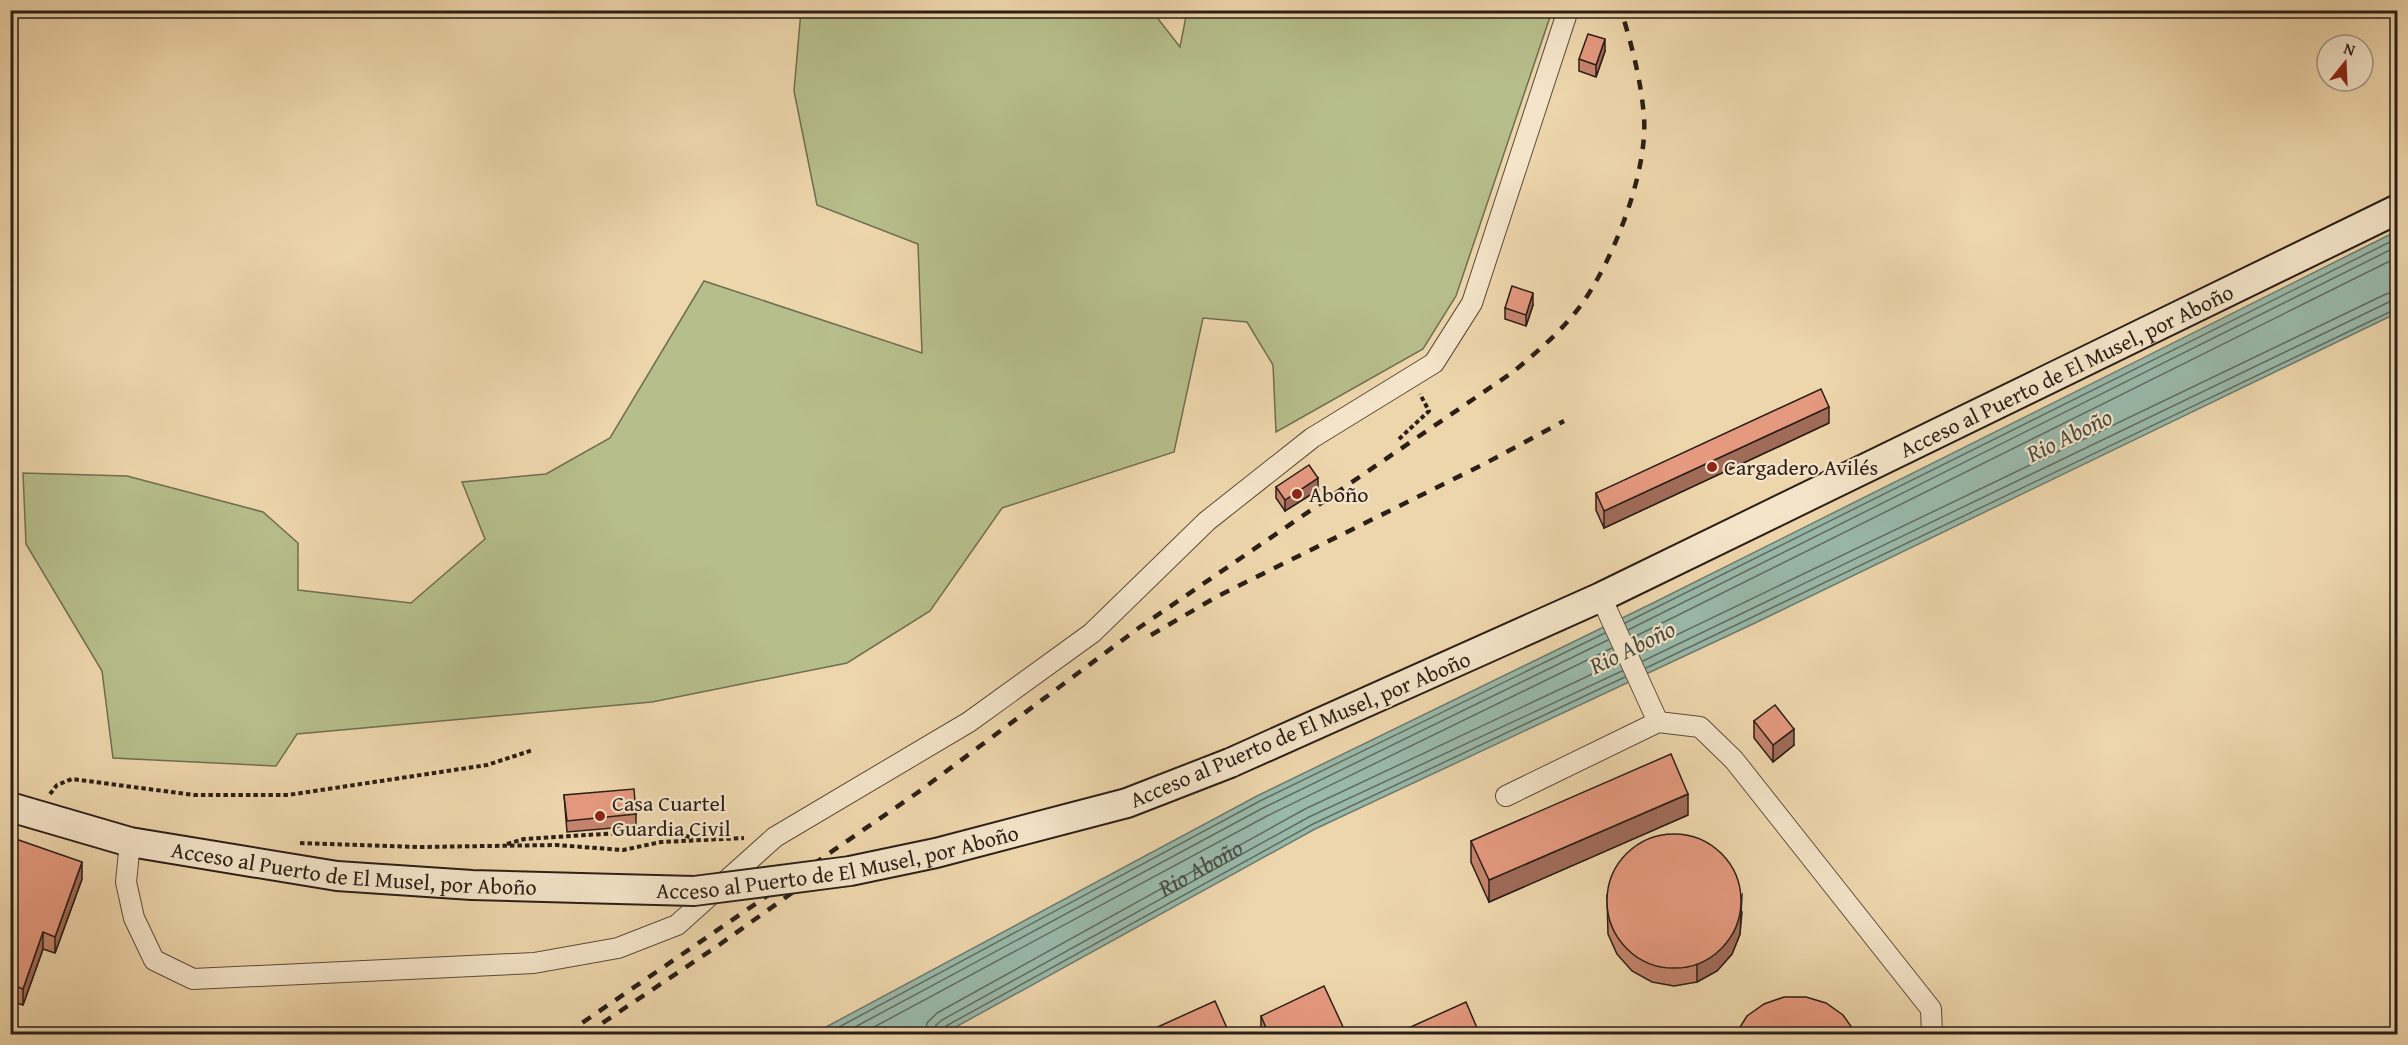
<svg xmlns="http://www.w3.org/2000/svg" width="2408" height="1045" viewBox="0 0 2408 1045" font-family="'Gentium Book Plus',serif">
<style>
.green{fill:#b6be8b;stroke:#706e51;stroke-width:1.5}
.water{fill:#99b9aa;stroke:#6d7b6f;stroke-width:1.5}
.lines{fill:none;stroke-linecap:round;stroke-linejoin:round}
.shore{stroke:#626c60;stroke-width:1.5}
.street-casing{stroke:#5c4d3c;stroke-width:22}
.secondary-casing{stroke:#2b1f17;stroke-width:32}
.path{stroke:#2b1f17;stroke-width:4;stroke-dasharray:4.5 3;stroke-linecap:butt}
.street{stroke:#f4e4c9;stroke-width:20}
.secondary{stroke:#f4e4c9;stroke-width:28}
.rail{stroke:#2b1f17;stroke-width:4.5;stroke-dasharray:10 10;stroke-linecap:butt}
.secondary-bridge-casing{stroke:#2b1f17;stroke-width:32;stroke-linecap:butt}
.secondary-bridge{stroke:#f4e4c9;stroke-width:28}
.wall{fill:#c5846d;stroke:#2b1f17;stroke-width:1.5}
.shaded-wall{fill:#a06b59;stroke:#2b1f17;stroke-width:1.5}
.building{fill:#e5997f;stroke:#2b1f17;stroke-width:1.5}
.poi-dot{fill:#8f2418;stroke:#f4e4c9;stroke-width:2}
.labels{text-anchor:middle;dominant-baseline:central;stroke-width:4.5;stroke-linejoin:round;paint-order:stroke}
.street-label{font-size:22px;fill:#2b1f17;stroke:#f4e4c9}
.poi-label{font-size:22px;fill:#2b1f17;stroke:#f4e4c9;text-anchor:start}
.water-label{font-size:24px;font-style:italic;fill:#4c4d43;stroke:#f4e4c9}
</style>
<rect width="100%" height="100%" fill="#eed6ac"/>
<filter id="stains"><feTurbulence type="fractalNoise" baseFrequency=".00333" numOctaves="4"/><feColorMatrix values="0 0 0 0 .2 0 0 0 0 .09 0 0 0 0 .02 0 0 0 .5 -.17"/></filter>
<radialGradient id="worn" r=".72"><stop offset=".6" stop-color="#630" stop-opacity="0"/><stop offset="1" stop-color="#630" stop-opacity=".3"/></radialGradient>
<!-- green -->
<path class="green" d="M801 11H1152L1180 47 1187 11H1552L1456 296 1423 349 1276 432 1273 365 1247 322 1203 318 1174 452 1002 508 930 611 847 663 652 702 297 734 276 766 113 758 102 671 26 544 23 473 127 476 263 512 298 543V590L411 603 485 539 462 482 546 474 610 438 704 281 922 353 918 244 817 205 794 91Z"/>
<!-- water -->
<path class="water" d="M2397 231V313L1755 623 1315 829 943 1034H813L1257 796 1653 603Z"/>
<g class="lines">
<!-- shore -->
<g class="shore">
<path d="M1625 623 2398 238"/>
<path d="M1628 630 2398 246"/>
<path d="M1632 638 2398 257"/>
<path d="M1639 653 2386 294 2398 291"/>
<path d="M1643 661 2389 302 2398 300"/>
<path d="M1646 668 2398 308"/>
<path d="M826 1034 1260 801 1605 633"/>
<path d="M842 1034 1263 808 1608 640"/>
<path d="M861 1034 1267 816 1612 648"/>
<path id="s1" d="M925 1034 927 1023 937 1013 1305 809 1618 662"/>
<path d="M934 1034 936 1025 942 1020 1309 817 1622 671"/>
<path d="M942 1034 946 1026 1313 824 1625 677"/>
</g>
<defs>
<path id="street" d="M1601 597 1658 722
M1506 796 1658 722 1700 727 1734 760 1931 1009 1932 1034
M130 842 126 882 134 918 154 960 193 979 534 963 618 948 677 925 775 837 969 722 1092 633 1207 521 1312 438 1434 363 1472 303 1568 10"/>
<g id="secondary">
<path id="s2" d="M1230 763 1601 597 2398 209"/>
<path id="s3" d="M10 807 130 842 337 876 472 885 580 888"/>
</g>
</defs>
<!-- street casing -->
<use href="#street" class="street-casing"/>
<!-- secondary casing -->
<use href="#secondary" class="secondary-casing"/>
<!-- path -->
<path class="path" d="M1399 439 1429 411 1420 394
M50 794 57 785 72 779 194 795H288L487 765 533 750
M300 843 419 847 556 845 623 850 661 842 744 838
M507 844 524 839 666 830 693 838"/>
<!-- street -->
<use href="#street" class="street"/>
<!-- secondary -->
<use href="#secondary" class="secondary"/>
<!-- rail -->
<path class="rail" d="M1151 635 1218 596 1484 464 1564 421
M566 1034 917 793 1140 627 1513 372C1537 352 1562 331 1581 305 1613 261 1648 172 1644 117 1641 80 1632 46 1621 10
M586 1034 719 945 838 860"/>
<defs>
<g id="secondary-bridge">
<path id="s4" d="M580 888 694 891 850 871 936 853 1127 803 1230 763"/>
</g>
</defs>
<!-- secondary-bridge casing -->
<use href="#secondary-bridge" class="secondary-bridge-casing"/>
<!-- secondary-bridge -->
<use href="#secondary-bridge" class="secondary-bridge"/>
</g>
<!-- wall -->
<path class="wall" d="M1605 51 1596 77 1579 71V59Z
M1533 305 1526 326 1505 319V308Z
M1829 423 1604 528 1596 510V493Z
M1276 487 1318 490 1285 511 1276 498Z
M1754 721 1794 745 1773 762 1754 738Z
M564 795 636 814V826L567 832Z
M1688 815 1489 902 1471 862V841Z
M10 837 82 879 55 953 43 949 23 1005 10 1001Z
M1607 895 1742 912 1740 934 1732 954 1717 971 1697 982 1674 986 1652 982 1632 971 1617 954 1608 934Z
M1261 1016 1345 1035H1262L1261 1033Z"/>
<!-- shaded-wall -->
<path class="shaded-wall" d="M1605 39V51L1596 77V65Z
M1533 293V305L1526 326V315Z
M1829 407V423L1604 528V511Z
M1318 478V490L1285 511V500Z
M1794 729V745L1773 762V745Z
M1688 794V815L1489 902V880Z
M82 862V879L55 953V937Z
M1742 895 1740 934 1732 954 1717 971 1697 982V965Z
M43 932V949L23 1005V989Z
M1345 1031V1035H1336Z"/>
<!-- building -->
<path class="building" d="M1588 34 1605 39 1596 65 1579 59Z
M1512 286 1533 293 1526 315 1505 308Z
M1821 389 1829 407 1604 511 1596 493Z
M1309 465 1318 478 1285 500 1276 487Z
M1775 705 1794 729 1773 745 1754 721Z
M1671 754 1688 794 1489 880 1471 841Z
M634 789 636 814 567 821 564 795Z
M1607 901a67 67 0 1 1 134 0a67 67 0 1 1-134 0Z
M10 837 82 862 55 937 43 932 23 989 10 984Z
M1324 986 1345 1031 1336 1035H1269L1261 1016Z
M1784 997H1806L1826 1003 1843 1015 1857 1035H1735L1747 1016 1764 1004Z
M1215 1001 1230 1035H1140Z
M1466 1002 1480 1035H1393Z"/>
<!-- markers -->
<g class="poi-dot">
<circle cx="1712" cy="467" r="6"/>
<circle cx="1297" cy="494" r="6"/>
<circle cx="600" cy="816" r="6"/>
</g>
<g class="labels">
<!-- street labels -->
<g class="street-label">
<text stroke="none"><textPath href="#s2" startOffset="924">Acceso al Puerto de El Musel, por Aboño</textPath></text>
<text transform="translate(1300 729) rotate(-23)">Acceso al Puerto de El Musel, por Aboño</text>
<text stroke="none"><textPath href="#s4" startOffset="260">Acceso al Puerto de El Musel, por Aboño</textPath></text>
<text stroke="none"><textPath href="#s3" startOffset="351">Acceso al Puerto de El Musel, por Aboño</textPath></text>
</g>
<!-- poi labels -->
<g class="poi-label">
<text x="1724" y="467">Cargadero Avilés</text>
<text x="1309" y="494">Aboño</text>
<text x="612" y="803">Casa Cuartel<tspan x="612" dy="25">Guardia Civil</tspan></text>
</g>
<!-- water labels -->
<g class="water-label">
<text transform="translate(2069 435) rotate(-26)">Rio Aboño</text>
<text transform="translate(1632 647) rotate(-26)">Rio Aboño</text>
<text stroke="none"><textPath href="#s1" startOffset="326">Rio Aboño</textPath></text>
</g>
</g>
<!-- margin -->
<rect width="2408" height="1045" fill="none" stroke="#eed6ac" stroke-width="36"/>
<rect x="12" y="12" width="2384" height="1021" fill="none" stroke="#2b1f17" stroke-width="3"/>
<rect x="18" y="18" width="2372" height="1009" fill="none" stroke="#2b1f17" stroke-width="1.5"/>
<!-- north arrow -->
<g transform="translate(2345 63) rotate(18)"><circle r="28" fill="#f4e4c9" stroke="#a49582" stroke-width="1.5"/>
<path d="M0-4.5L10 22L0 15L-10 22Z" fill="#8f2418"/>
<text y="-9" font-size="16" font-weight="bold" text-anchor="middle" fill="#2b1f17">N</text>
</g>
<rect width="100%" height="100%" filter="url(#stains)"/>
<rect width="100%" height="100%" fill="url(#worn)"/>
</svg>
